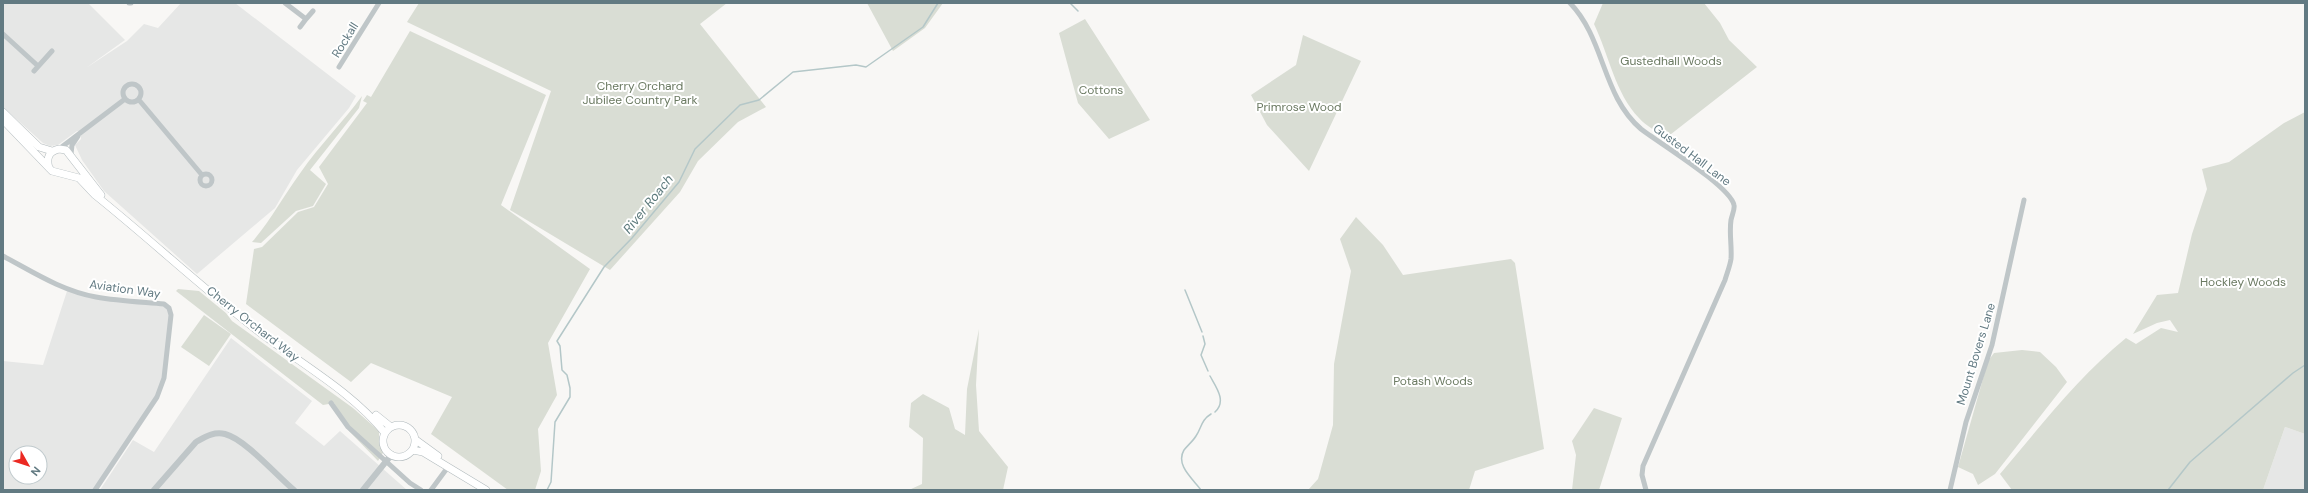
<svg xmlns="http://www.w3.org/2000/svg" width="2308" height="493" viewBox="0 0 2308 493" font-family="'DM Sans',sans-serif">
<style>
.built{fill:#e6e7e6;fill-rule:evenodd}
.green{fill:#d9ddd4}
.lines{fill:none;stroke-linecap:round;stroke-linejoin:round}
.stream{stroke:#b4c7c8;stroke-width:1.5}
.secondary-casing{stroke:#b1babd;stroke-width:8}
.minor{stroke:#bfc6c8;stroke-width:5}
.tertiary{stroke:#bfc6c8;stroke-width:6}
.secondary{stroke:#fff;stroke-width:7}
.labels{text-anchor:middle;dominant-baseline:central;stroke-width:4;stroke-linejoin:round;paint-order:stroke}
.street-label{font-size:12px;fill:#627a82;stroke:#fff}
.park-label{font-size:12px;fill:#6a7961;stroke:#fff}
.water-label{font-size:13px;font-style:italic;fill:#5c7a7c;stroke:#fff}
</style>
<rect width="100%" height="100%" fill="#f8f7f5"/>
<!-- built -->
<path class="built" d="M3 3H88L125 40 86 68 127 41 144 24 158 28 181 3H235L356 96 349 108 297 170 275 208 197 274 104 191 82 160 75 145 81 139V132L77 131 58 145 50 146 43 143 3 107Z
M68 288 96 297 164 304 171 315 164 378 157 397 95 490H3V361L43 365ZM16 453H40V477H16Z
M231 338 312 401 295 423 324 446 340 431 407 490H100L133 440 154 452Z
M2285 427 2305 434V490H2263Z"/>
<!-- green -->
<path class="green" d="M419 3H727L700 24 766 107 738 122 698 161 680 192 610 270 510 210 551 91 407 22Z
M867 3H943L925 28 893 51Z
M1603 3H1704L1720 23 1729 40 1757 67 1666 138C1658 132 1646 126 1639 118 1615 93 1609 55 1594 24Z
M1085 19 1150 120 1109 139 1078 103 1059 33Z
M410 31 546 95 501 205 590 269 548 343 557 395 538 429 541 471 535 490H508L431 434 452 397 371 363 351 382 246 304 254 249 262 247 298 212 314 207 328 184 319 167 367 103 363 101 367 95 371 97Z
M1303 35 1361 61 1309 171 1267 125 1251 95 1296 65Z
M362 96 359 108 310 170 326 184 313 206 296 211 261 243 252 242C271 220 284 195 301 172 319 146 343 122 362 96Z
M2305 112V434L2285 427 2263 490H2012L2000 474C2040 427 2078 377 2126 338L2136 344 2161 328 2178 332 2170 320 2157 323 2133 334 2157 295 2178 293 2192 234 2207 189 2202 169 2229 162 2284 123Z
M1356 217 1383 245 1403 275 1511 259 1515 263 1544 449 1475 471 1469 490H1308L1318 479 1333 425 1334 364 1351 271 1340 239Z
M178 289 199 291 226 313 232 321 353 408 379 431V442L384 451 378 461 349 431 334 403 323 405 176 291Z
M204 315 231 334 209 366 181 347Z
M979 329 976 385 979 431 1008 467 1003 490H909L922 484 923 438 909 427 911 403 923 394 949 408 955 429 965 435 967 389Z
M2022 350 2040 352 2056 367 2067 382 1995 474 1978 485 1973 474 1958 467 1988 361 1994 353Z
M1594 408 1622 418 1599 490H1572L1576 455 1572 441Z"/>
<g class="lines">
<!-- stream -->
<path class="stream" d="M1070 3 1078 11
M1185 290 1202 332
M1203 336 1205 344 1201 355 1208 371
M1210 376C1216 387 1227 401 1215 412
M547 490 551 482 555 422 570 397V388L567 375 562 370 560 346 557 341 604 267 632 238 679 182 695 149 740 105 759 100 793 72 856 65 866 67 923 27 938 3
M1201 490C1193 479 1175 465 1184 450 1188 445 1193 441 1196 436 1202 427 1201 420 1211 414
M2168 490 2190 462 2293 373 2305 365"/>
<defs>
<path id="secondary" d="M3 112 39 147 52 151
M3 120 52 171 79 178 95 195C150 239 202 288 258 331 301 364 351 391 385 433
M49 168C46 158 49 151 59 149L66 150 101 195
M376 415 391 427
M383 441a16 16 0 1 1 32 0a16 16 0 1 1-32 0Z
M416 440 438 456
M413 450 423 452 486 490"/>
</defs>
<!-- secondary casing -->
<use href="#secondary" class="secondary-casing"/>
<!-- minor -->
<path class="minor" d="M129 3H131
M285 3 306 19 313 11
M1570 3C1605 39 1602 96 1641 129 1659 143 1730 186 1734 205 1735 209 1732 215 1731 220 1729 233 1732 246 1731 259 1730 266 1727 273 1725 280L1643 466 1642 475 1646 490
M300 27 306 19
M3 34 38 66
M339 67 379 3
M34 71 52 51
M123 93a9 9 0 1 1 18 0a9 9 0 1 1-18 0Z
M139 100 202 175
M59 149 125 99
M71 154 72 145 78 136
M200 180a6 6 0 1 1 12 0a6 6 0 1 1-12 0Z
M3 256C33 272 62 291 96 297 118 301 142 302 164 304L169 308 171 315 164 378 157 397 95 490
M331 403 348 427 410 483 421 490
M431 490 448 467
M1950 490 1966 422 1992 345 2024 200"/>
<!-- tertiary -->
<path class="tertiary" d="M154 490 196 442C205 437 214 431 225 434 245 439 277 476 294 490
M363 490 392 454"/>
<!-- secondary -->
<use href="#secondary" class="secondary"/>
</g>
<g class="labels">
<!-- street labels -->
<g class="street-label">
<text transform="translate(345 40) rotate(-58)">Rockall</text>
<text transform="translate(1692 155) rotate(37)">Gusted Hall Lane</text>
<text transform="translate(125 289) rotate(8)">Aviation Way</text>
<text transform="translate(253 324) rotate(38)">Cherry Orchard Way</text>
<text transform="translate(1976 354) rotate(-73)">Mount Bovers Lane</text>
</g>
<!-- park labels -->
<g class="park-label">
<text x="1671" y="61">Gustedhall Woods</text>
<text x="640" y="86">Cherry Orchard<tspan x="640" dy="14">Jubilee Country Park</tspan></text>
<text x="1101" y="90">Cottons</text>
<text x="1299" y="107">Primrose Wood</text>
<text x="2243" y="282">Hockley Woods</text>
<text x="1433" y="381">Potash Woods</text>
</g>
<!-- water labels -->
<g class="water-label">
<text transform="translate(648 204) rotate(-51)">River Roach</text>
</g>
</g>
<!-- border -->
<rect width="2308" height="493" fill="none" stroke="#627a82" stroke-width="8"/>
<!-- north arrow -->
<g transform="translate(28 465) rotate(129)"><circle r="19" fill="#ffffff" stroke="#c0cacd"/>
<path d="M0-3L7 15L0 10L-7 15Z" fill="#eb2922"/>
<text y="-6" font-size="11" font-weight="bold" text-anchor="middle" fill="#627a82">N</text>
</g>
</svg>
